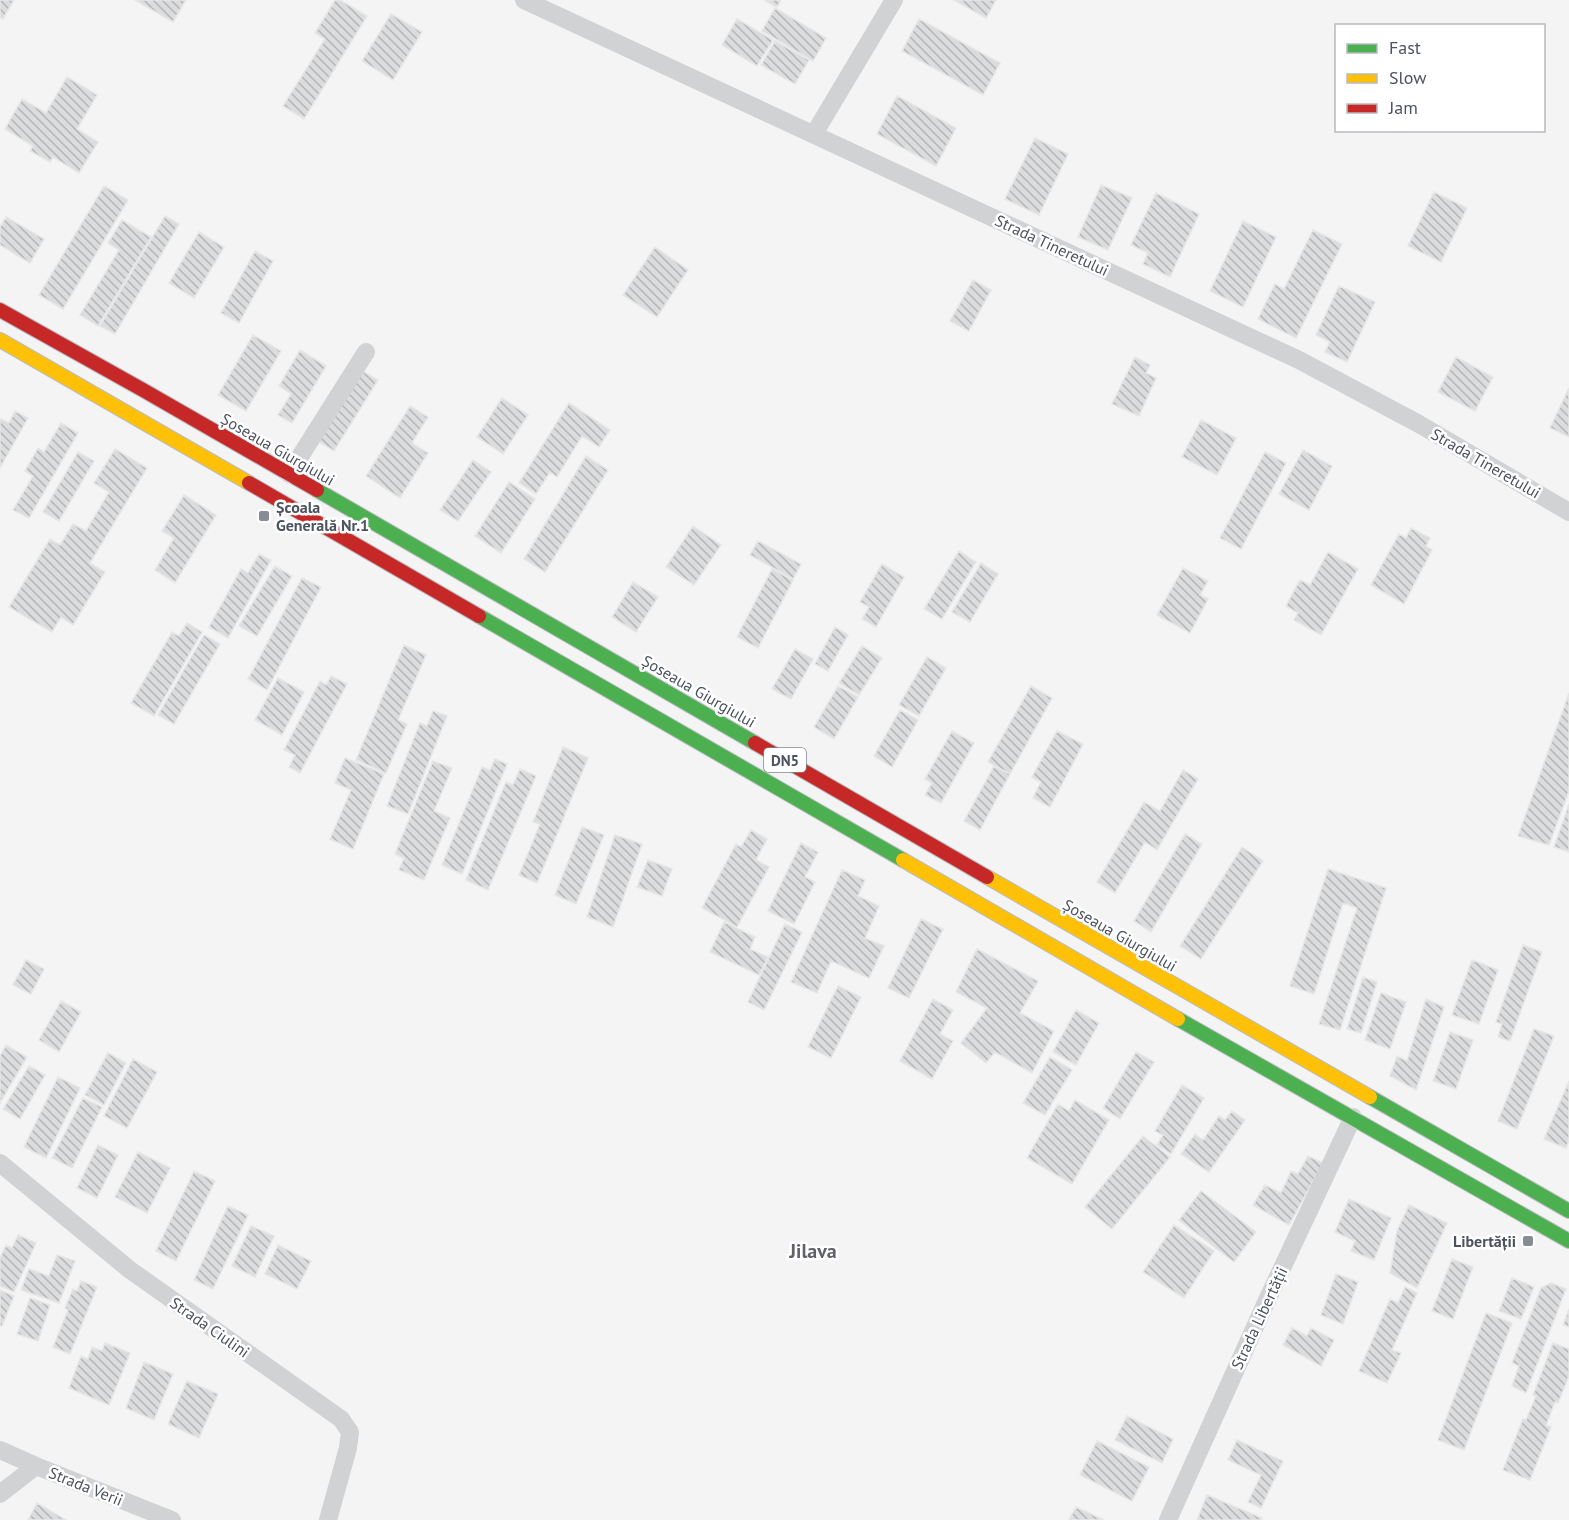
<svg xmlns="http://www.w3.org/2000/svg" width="1569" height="1520" viewBox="0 0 1569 1520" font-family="'PT Sans',sans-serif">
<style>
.building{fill:url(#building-back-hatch);stroke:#e6e6e6;stroke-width:1.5}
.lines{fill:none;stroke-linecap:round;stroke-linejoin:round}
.fast-casing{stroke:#babcc2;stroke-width:16}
.slow-casing{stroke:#babcc2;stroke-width:16}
.jam-casing{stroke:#babcc2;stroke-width:16}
.street{stroke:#d0d2d4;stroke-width:18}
.fast{stroke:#4caf50;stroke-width:14}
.slow{stroke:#ffc107;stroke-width:14}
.jam{stroke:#c62828;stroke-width:14}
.poi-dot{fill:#878b93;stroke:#fff;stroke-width:2}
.labels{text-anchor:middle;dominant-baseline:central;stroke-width:5;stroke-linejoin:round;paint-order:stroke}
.shield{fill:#fff;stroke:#82878f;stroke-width:1.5}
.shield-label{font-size:15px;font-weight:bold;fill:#4c535f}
.street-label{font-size:16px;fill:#4c535f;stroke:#fff}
.poi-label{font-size:16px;font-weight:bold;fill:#4c535f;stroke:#fff;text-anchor:start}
.quarter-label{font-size:20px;font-weight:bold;fill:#606267;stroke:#fff}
</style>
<defs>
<pattern id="building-back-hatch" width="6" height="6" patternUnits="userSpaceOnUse" patternTransform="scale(1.5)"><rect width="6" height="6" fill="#dbdcdd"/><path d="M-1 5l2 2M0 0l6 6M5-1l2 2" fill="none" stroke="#b4b5b6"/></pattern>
</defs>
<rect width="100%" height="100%" fill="#f4f4f4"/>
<!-- building -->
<path class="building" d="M0 0H14L3 19 0 17Z
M135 0H186L173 22Z
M335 0H340L367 16 304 119 283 106 325 39 315 33Z
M764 0H781L777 7Z
M954 0H996L986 18Z
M775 8 826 38 813 61 762 31Z
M391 14 422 32 393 80 362 61Z
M737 19 773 40 757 66 722 45Z
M919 19 1000 63 983 95 902 51Z
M775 41 809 60 795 84 761 65Z
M67 77 97 95 77 129 98 142 79 173 53 157 50 162 30 151 33 146 5 129 22 99 46 113Z
M897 96 956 128 936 166 877 134Z
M1035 138 1068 154 1039 215 1005 199Z
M1101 185 1132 198 1108 250 1078 237Z
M104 186 128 200 63 309 39 295Z
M1434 192 1467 208 1441 262 1408 246Z
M1156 193 1199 214 1170 277 1143 264 1148 253 1131 245Z
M165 216 179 224 115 334 100 326Z
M6 217 44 239 30 263 0 245V227Z
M122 220 151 237 98 326 80 315 119 250 108 243Z
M1243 221 1276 237 1243 307 1210 291Z
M1313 230 1342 244 1296 338 1258 319 1275 284 1284 289Z
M199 232 224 247 194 298 169 283Z
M655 247 688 270 657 317 623 295Z
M255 251 273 261 239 323 221 313Z
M973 280 991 290 969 331 950 321Z
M1339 286 1375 302 1347 362 1325 352 1330 342 1316 335Z
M253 335 281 351 246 411 218 395Z
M300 350 326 366 292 423 278 415 291 394 279 386Z
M1135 357 1150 365 1146 373 1156 378 1139 416 1112 404Z
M1456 357 1493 377 1475 411 1438 392Z
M359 369 378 380 334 451 316 440Z
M1569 388V437L1550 428Z
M502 398 528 415 503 454 477 437Z
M569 403 610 430 599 447 582 436 557 477 550 472 536 494 519 483Z
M410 406 428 417 412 443 428 453 400 498 366 476Z
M15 411 28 418 0 468V420L1 419 9 423Z
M1201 420 1236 438 1217 475 1182 457Z
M61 423 78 433 29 518 13 510 33 476 25 471 38 448 44 452Z
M115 449 147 468 90 563 105 572 73 625 61 617 52 632 9 607 50 539 60 545 73 524 86 531 109 492 94 483Z
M1303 450 1332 466 1309 510 1279 494Z
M78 452 94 461 59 521 43 512Z
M1265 452 1286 463 1241 549 1220 538Z
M586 456 608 470 545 572 524 559Z
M473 460 491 472 458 521 440 510Z
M509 482 535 499 501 553 475 536Z
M184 495 216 515 175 583 155 570 174 538 162 531Z
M693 526 721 545 694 585 666 567Z
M1411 528 1430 538 1426 546 1432 550 1404 604 1371 585 1399 534 1406 538Z
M758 541 801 564 793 579 750 555Z
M959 551 976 562 942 619 924 609Z
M1328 552 1358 569 1321 635 1294 620 1298 613 1286 606 1300 580 1310 585Z
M259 554 271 560 228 638 209 627 241 569 248 573Z
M981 563 998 574 970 622 952 612Z
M882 564 904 577 876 627 862 619 869 607 860 602Z
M275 566 292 576 257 636 239 626Z
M1183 568 1208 581 1200 595 1208 599 1190 633 1157 615Z
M772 569 793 580 758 648 737 637Z
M302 578 321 587 267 690 248 679Z
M633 582 658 597 636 632 612 617Z
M187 623 202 632 154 716 131 703 172 632 179 636Z
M835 627 848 635 828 671 815 664Z
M204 635 220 644 174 724 158 715Z
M404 645 426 655 398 720 407 724 386 773 356 760Z
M862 646 882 658 859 695 839 683Z
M795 649 813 659 791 699 772 689Z
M927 657 946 668 919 716 899 705Z
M331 676 347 684 300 773 289 767 295 755 284 750 320 681 326 685Z
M278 678 304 692 282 735 255 720Z
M838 686 858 697 834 739 814 727Z
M1031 686 1052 698 1010 774 988 762Z
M1569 693V791L1549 845 1518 836Z
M900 710 918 720 892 767 874 756Z
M433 711 447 716 408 814 387 806 420 723 427 726Z
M952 731 974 743 941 803 925 795 932 783 925 779Z
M1057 731 1083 744 1050 807 1033 798 1041 782 1032 777Z
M563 747 588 758 537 883 519 875 540 824 533 822Z
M345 758 384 774 353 849 330 839 351 790 335 783Z
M495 759 507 764 462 874 442 865 482 767 490 770Z
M433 761 452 768 434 811 450 818 424 880 399 870 404 858 395 854Z
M994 766 1010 774 980 830 964 821Z
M520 769 536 776 488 890 466 880 506 782 513 785Z
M1183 770 1198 779 1157 850 1145 842 1115 893 1097 882 1144 802 1160 811Z
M1569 804V852L1554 847Z
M582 827 604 835 576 904 555 895Z
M751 830 767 839 756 860 769 867 737 927 702 908 736 844 741 847Z
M1185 834 1202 844 1151 932 1134 921Z
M615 835 642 844 613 927 587 917Z
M801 843 818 852 805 877 815 882 794 924 768 911Z
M1242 847 1263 861 1201 959 1180 946Z
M648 860 672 869 662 896 637 887Z
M1328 869 1386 888 1340 1030 1319 1024 1357 908 1343 903 1314 994 1290 986Z
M842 870 865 880 858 896 879 906 865 938 884 946 869 978 831 961 817 993 791 982Z
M921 919 943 929 909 998 888 988Z
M724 922 755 937 750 949 768 957 759 975 710 952Z
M785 924 802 932 764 1010 748 1002Z
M1523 945 1542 952 1510 1041 1498 1037 1502 1024 1496 1022Z
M977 949 1038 981 1020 1013 1054 1031 1032 1073 995 1052 986 1063 961 1043 987 1008 956 992Z
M26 960 44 969 31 994 13 985Z
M1472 960 1498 970 1479 1024 1452 1015Z
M1363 977 1377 982 1361 1033 1347 1029Z
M838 986 861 997 831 1058 808 1047Z
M1381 993 1406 1002 1390 1049 1365 1040Z
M933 999 953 1010 940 1034 953 1041 932 1079 900 1061Z
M1426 999 1444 1007 1416 1090 1390 1076 1397 1056 1407 1061Z
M61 1001 81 1012 59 1052 39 1040Z
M1076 1010 1099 1023 1076 1065 1053 1052Z
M1534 1029 1554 1036 1517 1129 1498 1121Z
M1450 1032 1473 1040 1456 1089 1433 1081Z
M6 1045 27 1057 0 1103V1056Z
M1136 1052 1154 1062 1120 1119 1103 1108Z
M108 1053 126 1063 104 1105 85 1095Z
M1050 1057 1072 1070 1045 1115 1023 1103Z
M133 1059 157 1072 127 1128 104 1116Z
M29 1066 45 1075 20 1119 3 1109Z
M58 1077 80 1088 46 1158 24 1147Z
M1569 1081V1140L1566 1148 1544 1139Z
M1182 1085 1204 1098 1171 1154 1157 1145 1163 1135 1155 1131Z
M83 1098 102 1107 72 1168 52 1158Z
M1075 1100 1109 1120 1072 1184 1027 1158 1058 1104 1069 1111Z
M1232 1111 1245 1120 1209 1172 1181 1154 1195 1134 1203 1140 1219 1116 1225 1120Z
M1143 1136 1170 1157 1112 1229 1085 1207Z
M98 1145 118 1155 97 1198 77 1188Z
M138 1152 170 1168 147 1213 115 1197Z
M1308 1156 1323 1163 1289 1225 1253 1205 1265 1185 1281 1193 1291 1171 1298 1174Z
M194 1171 215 1181 176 1261 156 1251Z
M1201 1191 1256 1232 1234 1262 1179 1220Z
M1349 1199 1391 1218 1374 1260 1351 1251 1355 1241 1335 1232Z
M1409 1205 1447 1223 1417 1288 1390 1273 1397 1231Z
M228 1206 248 1215 213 1289 194 1280Z
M1174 1225 1214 1251 1184 1298 1143 1272Z
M251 1226 274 1236 255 1277 232 1266Z
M18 1235 36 1243 14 1292 0 1286V1258L6 1245 12 1248Z
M278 1245 311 1261 297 1289 265 1274Z
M57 1255 75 1261 59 1303 21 1290 29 1269 49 1276Z
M1452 1259 1473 1267 1453 1319 1432 1311Z
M1336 1274 1358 1282 1343 1324 1321 1315Z
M1512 1278 1534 1287 1521 1319 1499 1311Z
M81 1281 97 1287 70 1354 53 1347 68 1310 65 1308 73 1289 77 1291Z
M1551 1283 1566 1289 1526 1393 1512 1386 1519 1366 1512 1363 1541 1288Z
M1405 1287 1417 1293 1392 1350 1401 1353 1387 1383 1359 1371 1390 1299 1398 1303Z
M0 1290 14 1296 2 1326H0Z
M30 1298 50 1305 38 1341 17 1334Z
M1569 1309V1327L1563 1325Z
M1486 1313 1512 1323 1464 1450 1438 1440Z
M1292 1328 1307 1336 1311 1328 1334 1340 1321 1366 1283 1345Z
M105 1343 130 1353 109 1405 69 1388 81 1356 88 1359 92 1347 102 1351Z
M1553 1343 1569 1349V1376L1558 1403 1555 1402 1546 1425 1551 1427 1530 1480 1503 1470 1523 1419 1526 1420 1536 1396 1533 1395Z
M144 1362 173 1374 154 1420 126 1408Z
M187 1381 218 1394 199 1438 168 1424Z
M1127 1416 1173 1439 1162 1463 1115 1440Z
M1237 1440 1283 1461 1261 1508 1248 1502 1261 1475 1228 1460Z
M1097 1441 1149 1467 1132 1501 1080 1475Z
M1207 1495 1262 1518 1261 1520H1197Z
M37 1503 66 1520H28Z
M1076 1507 1104 1520H1069Z"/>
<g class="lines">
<defs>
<path id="fast" d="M317 490 755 743
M479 616 903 860
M1178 1019 1569 1241
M1370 1097 1569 1211"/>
<path id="slow" d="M0 340 249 483
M903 860 1178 1019
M987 877 1370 1097"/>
<path id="jam" d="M0 310 143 390 317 490
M249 483 479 616
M755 743 987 877"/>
</defs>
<!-- fast casing -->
<use href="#fast" class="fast-casing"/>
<!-- slow casing -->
<use href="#slow" class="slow-casing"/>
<!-- jam casing -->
<use href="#jam" class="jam-casing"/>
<!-- street -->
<path class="street" d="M524 0 1299 360 1419 424 1569 512
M814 134 894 0
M289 474 366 352
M0 1163 130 1270 341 1419 350 1432 348 1448 328 1520
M0 1450 36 1466 172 1520
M0 1494 36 1466
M1168 1520 1268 1298 1353 1117"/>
<!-- fast -->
<use href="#fast" class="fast"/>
<!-- slow -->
<use href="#slow" class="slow"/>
<!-- jam -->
<use href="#jam" class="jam"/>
</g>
<!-- markers -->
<g class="poi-dot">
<rect x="258" y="510" width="12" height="12" rx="3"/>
<rect x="1522" y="1235" width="12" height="12" rx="3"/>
</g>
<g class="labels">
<!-- shield labels -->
<rect class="shield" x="764" y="748" width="42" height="24" rx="4.5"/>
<g class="shield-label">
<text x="785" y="760">DN5</text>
</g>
<!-- street labels -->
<g class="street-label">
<text transform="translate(1052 245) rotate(25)">Strada Tineretului</text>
<text transform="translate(278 449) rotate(30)">Șoseaua Giurgiului</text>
<text transform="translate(1486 463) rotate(30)">Strada Tineretului</text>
<text transform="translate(699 691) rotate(30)">Șoseaua Giurgiului</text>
<text transform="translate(1120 935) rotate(30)">Șoseaua Giurgiului</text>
<text transform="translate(1259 1318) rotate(-65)">Strada Libertății</text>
<text transform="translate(210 1327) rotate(35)">Strada Ciulini</text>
<text transform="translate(86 1486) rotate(22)">Strada Verii</text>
</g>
<!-- poi labels -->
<g class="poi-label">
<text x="276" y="507">Școala<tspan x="276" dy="18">Generală Nr.1</tspan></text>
<text x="1516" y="1241" text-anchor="end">Libertății</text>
</g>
<!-- quarter labels -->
<g class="quarter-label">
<text x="813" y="1251">Jilava</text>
</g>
</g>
<!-- legend -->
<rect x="1335" y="24" width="210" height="108" fill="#ffffff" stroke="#b7babf" stroke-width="1.5"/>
<rect x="1347" y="44" width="30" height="9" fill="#4caf50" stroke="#b7babf" stroke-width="1.5"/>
<text x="1389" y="54" font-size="18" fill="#4c535f">Fast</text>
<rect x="1347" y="74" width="30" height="9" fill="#ffc107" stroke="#b7babf" stroke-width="1.5"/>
<text x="1389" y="84" font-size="18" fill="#4c535f">Slow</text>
<rect x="1347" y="104" width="30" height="9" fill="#c62828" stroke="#b7babf" stroke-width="1.5"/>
<text x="1389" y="114" font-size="18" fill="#4c535f">Jam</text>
</svg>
